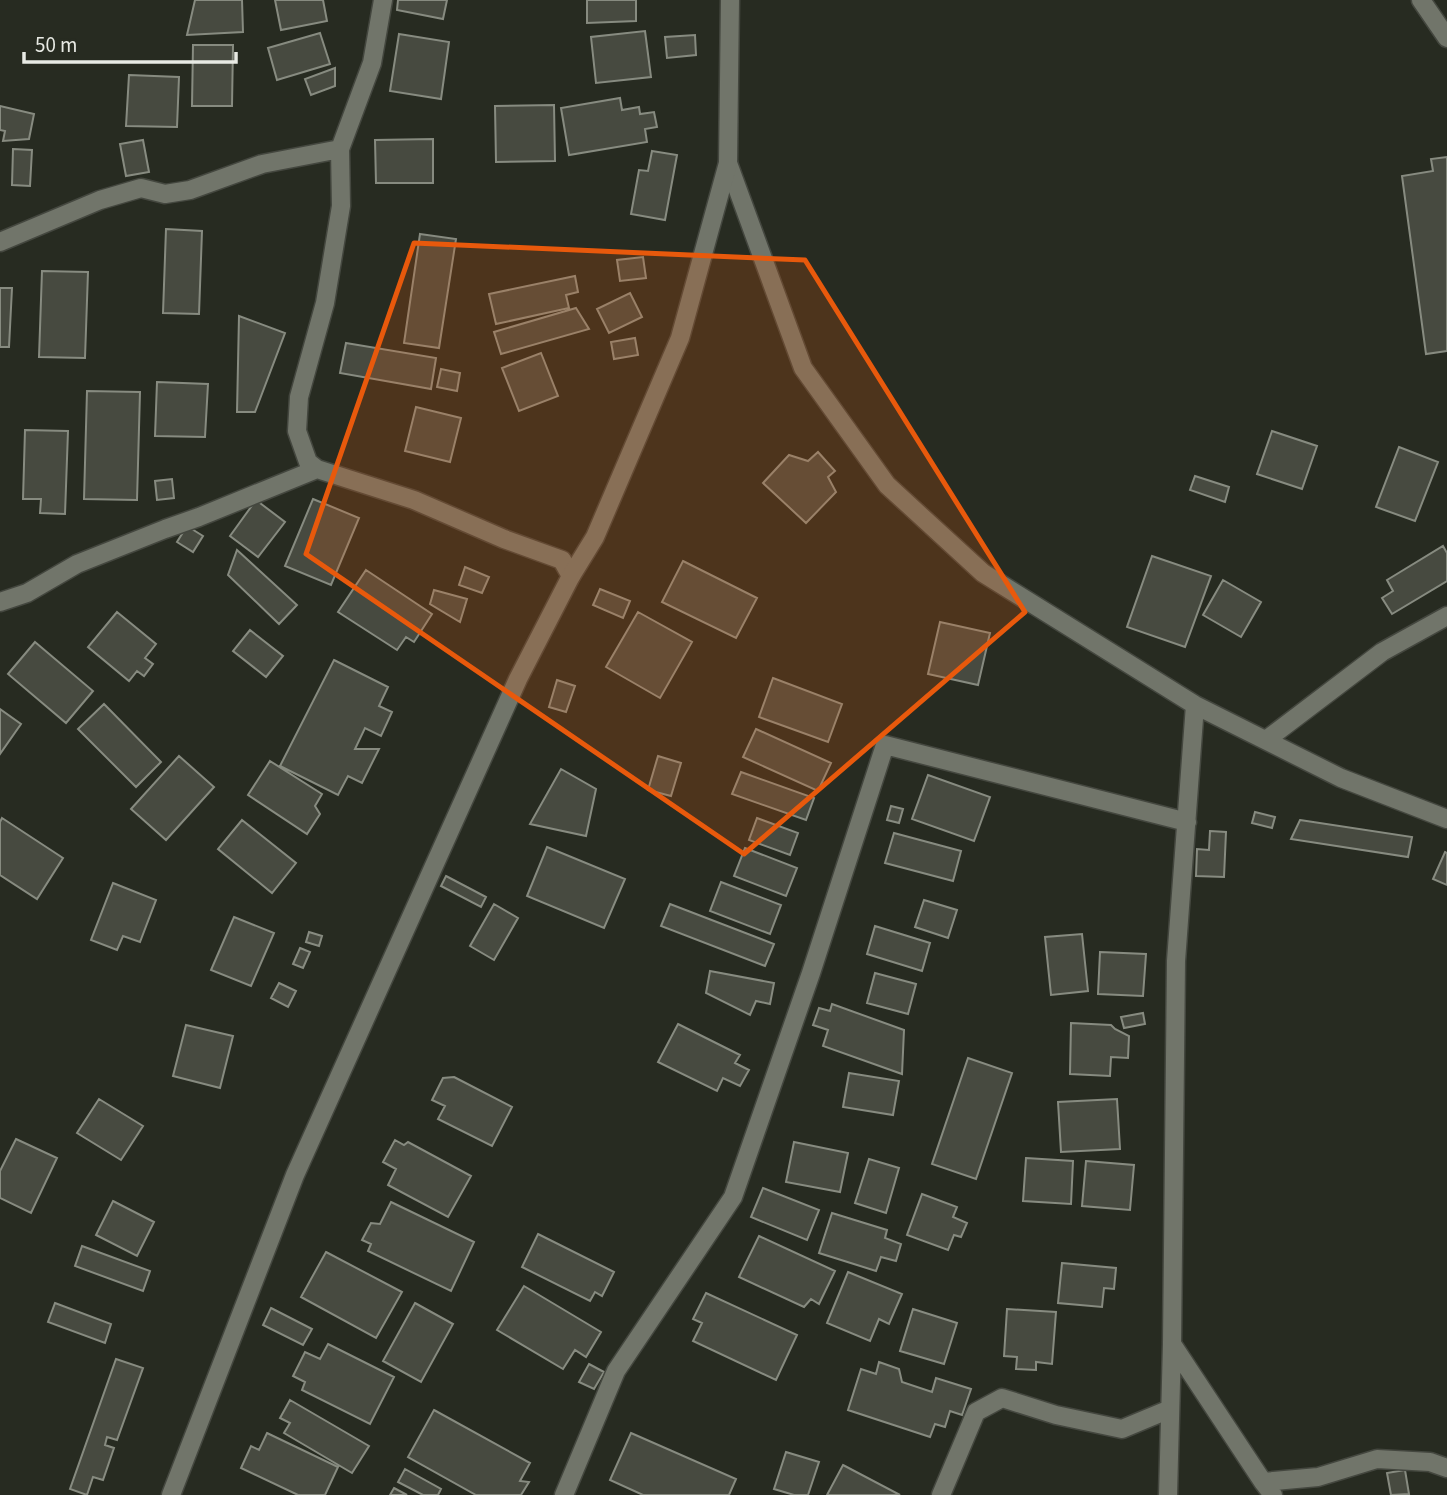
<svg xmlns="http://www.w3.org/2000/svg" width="1447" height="1495" viewBox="0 0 1447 1495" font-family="'Source Sans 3',sans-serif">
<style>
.building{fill:#474a40;stroke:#878b80;stroke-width:2}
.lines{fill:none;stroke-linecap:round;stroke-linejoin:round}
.minor-casing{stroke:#44473f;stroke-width:21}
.tertiary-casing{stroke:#44473f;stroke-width:21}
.minor{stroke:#71756a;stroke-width:18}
.tertiary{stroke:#71756a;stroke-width:18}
.marked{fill:#e8590c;fill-opacity:0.2;stroke:#e8590c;stroke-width:5;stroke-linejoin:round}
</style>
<rect width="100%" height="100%" fill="#272b21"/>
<!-- building -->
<path class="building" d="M195 0H242L243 32 187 35Z
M275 0H323L327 21 281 30Z
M398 0H447L443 19 397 10Z
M587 0H636V21L587 23Z
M645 31 651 77 596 83 591 37Z
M320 33 330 64 277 80 268 48Z
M399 34 449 42 441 99 390 91Z
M695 35 696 55 667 58 665 37Z
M193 45H233L232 106H192Z
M335 68V86L311 95 305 79Z
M129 75 179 77 177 127 126 126Z
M620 98 622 110 639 107 640 114 654 112 657 127 645 129 647 142 569 155 561 108Z
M554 105 555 161 496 162 495 106Z
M0 106 34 114 29 139 3 141 5 131 0 130Z
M433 139V183H376L375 140Z
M143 140 149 172 126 176 120 144Z
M13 149 32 150 30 186 12 185Z
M652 151 677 155 665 220 631 214 639 170 648 171Z
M1447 157V351L1426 354 1402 176 1433 171 1431 159Z
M166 229 202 231 199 314 163 313Z
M420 234 456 239 439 348 404 343Z
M643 257 646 278 620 281 617 260Z
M42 271 88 272 85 358 39 357Z
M575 276 578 292 566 295 569 308 496 324 489 294Z
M0 288H12L9 347H0Z
M630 293 642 317 609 333 597 309Z
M576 308 589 329 501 354 494 332Z
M239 316 285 333 255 412H237Z
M635 338 638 355 614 359 611 342Z
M346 343 436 358 431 389 340 373Z
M541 353 558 396 519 411 502 368Z
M441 369 460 373 457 391 437 387Z
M157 382 208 384 205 437 155 436Z
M87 391 140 392 137 500 84 499Z
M416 407 461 418 450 462 405 451Z
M25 430 68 431 65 514 40 513 41 499H23Z
M1272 431 1317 446 1302 489 1257 474Z
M1399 447 1438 462 1415 521 1376 507Z
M818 452 835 471 828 477 836 492 806 523 763 483 789 455 808 461Z
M1195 476 1229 487 1225 502 1190 490Z
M172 479 174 498 157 500 155 481Z
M313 499 359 518 331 585 285 566Z
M256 500 285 522 258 557 230 536Z
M187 526 203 536 193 552 177 542Z
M1443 546 1447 553V581L1392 614 1382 598 1393 591 1387 580Z
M237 550 297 605 279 624 228 575Z
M1152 556 1211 576 1185 647 1127 627Z
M683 561 757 598 736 638 662 602Z
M465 567 489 577 482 593 459 585Z
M366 570 432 614 414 642 406 637 397 650 338 612Z
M1223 580 1261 602 1241 637 1203 615Z
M600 589 630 601 623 618 593 605Z
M434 590 467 599 460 622 430 604Z
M117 612 156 644 145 658 153 664 144 676 137 671 129 681 88 647Z
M638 612 692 642 660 698 606 667Z
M940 622 990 633 978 685 928 674Z
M250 630 283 656 266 677 233 651Z
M35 642 93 691 66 723 8 674Z
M334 660 388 687 379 706 392 712 381 736 365 728 355 749H379L362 783 348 776 338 795 280 766Z
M773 678 842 704 828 742 759 717Z
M557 680 575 686 566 712 549 707Z
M104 704 161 762 136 787 78 729Z
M0 709 21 724 0 754Z
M756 729 831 763 818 791 743 757Z
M179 756 214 787 166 840 131 809Z
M658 756 681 763 671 796 648 790Z
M270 761 322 794 315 806 320 814 307 834 248 795Z
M561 769 596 789 586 836 530 824Z
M741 772 814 798 806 820 732 794Z
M928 775 990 797 974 841 912 819Z
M891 806 903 809 899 823 887 820Z
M1255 812 1275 817 1272 828 1252 823Z
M2 818 63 858 37 899 0 875V822Z
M757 818 798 833 790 855 749 840Z
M242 820 296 863 272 893 218 849Z
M1300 820 1412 837 1408 857 1291 839Z
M1210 831 1226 832 1224 877 1196 876 1197 849 1209 850Z
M894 833 961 851 953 881 885 863Z
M547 847 625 879 604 928 527 896Z
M745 848 797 868 786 896 734 876Z
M1445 852 1447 853V885L1433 879Z
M446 876 486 897 481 907 441 886Z
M721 882 781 905 770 934 710 911Z
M113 883 156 900 140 942 123 936 117 950 91 940Z
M924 900 957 910 948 938 915 927Z
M494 904 518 918 494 960 470 946Z
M670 904 774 944 765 966 661 926Z
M234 917 274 933 251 986 211 970Z
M875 926 930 943 922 971 867 954Z
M309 932 322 936 319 946 306 942Z
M1082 934 1088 991 1051 995 1045 937Z
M300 948 310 952 303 968 293 964Z
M1100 952 1146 954 1143 996 1098 994Z
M710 971 774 983 770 1004 756 1001 750 1015 706 993Z
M875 973 916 984 908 1014 867 1003Z
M279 983 296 991 288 1007 271 998Z
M832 1004 904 1030 902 1074 823 1046 828 1030 813 1025 819 1008 830 1011Z
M1143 1013 1145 1024 1124 1028 1121 1017Z
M1071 1023 1111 1025 1115 1029 1129 1036 1128 1058 1111 1057 1110 1076 1070 1074Z
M678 1024 740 1055 735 1063 749 1070 740 1086 723 1078 717 1091 658 1062Z
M186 1025 233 1036 220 1088 173 1076Z
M968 1058 1012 1073 976 1179 932 1164Z
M849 1073 899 1081 893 1115 843 1107Z
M454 1077 512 1107 492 1146 438 1119 445 1106 432 1100 443 1078Z
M99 1099 143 1126 121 1160 77 1133Z
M1117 1099 1120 1149 1061 1152 1058 1102Z
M16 1139 57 1158 31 1213 0 1198V1171Z
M395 1140 404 1145 408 1142 471 1176 448 1217 388 1185 396 1169 383 1162Z
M794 1142 848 1153 840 1192 786 1182Z
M1026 1158 1073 1161 1071 1204 1023 1201Z
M869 1159 899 1168 886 1213 855 1203Z
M1086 1161 1134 1165 1130 1210 1082 1206Z
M763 1188 819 1210 807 1240 751 1217Z
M922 1194 957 1207 953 1217 967 1223 961 1237 954 1235 948 1250 907 1235Z
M113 1201 154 1222 137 1256 96 1235Z
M391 1202 474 1242 451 1291 368 1251 371 1244 362 1240 371 1223 380 1224Z
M832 1213 887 1230 885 1238 901 1244 896 1261 881 1257 876 1271 819 1253Z
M538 1234 614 1272 602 1296 595 1292 590 1301 522 1267Z
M759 1236 835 1271 819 1304 811 1299 804 1307 739 1277Z
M82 1246 150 1271 143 1291 75 1266Z
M326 1252 402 1292 376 1338 301 1297Z
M1062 1263 1116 1268 1114 1289 1104 1288 1102 1307 1058 1303Z
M848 1272 902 1294 889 1324 879 1319 870 1341 827 1323Z
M524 1286 601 1332 586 1357 575 1350 563 1369 497 1330Z
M706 1293 797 1335 776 1380 693 1341 702 1323 693 1319Z
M55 1303 111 1324 105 1343 48 1322Z
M415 1303 453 1324 421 1382 383 1361Z
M271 1308 312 1329 303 1345 263 1325Z
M913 1309 957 1323 944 1364 900 1351Z
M1007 1309 1056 1312 1052 1364 1036 1362V1370L1016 1369 1017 1357 1004 1356Z
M328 1344 394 1377 370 1424 302 1390 305 1382 293 1376 305 1352 320 1359Z
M116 1359 143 1368 117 1440 107 1437 105 1445 114 1448 103 1480 93 1477 87 1495 70 1489Z
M879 1362 899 1369 902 1382 932 1392 936 1378 971 1389 962 1415 950 1411 945 1427 935 1424 930 1437 848 1410 861 1369 876 1374Z
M589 1364 604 1372 594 1389 579 1382Z
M290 1400 369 1446 352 1473 284 1433 290 1423 280 1418Z
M434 1410 530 1463 520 1481 529 1482 521 1495H476L408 1457Z
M267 1433 338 1467 325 1495H298L241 1468 251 1446 259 1450Z
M631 1433 736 1479 729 1495H643L610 1480Z
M786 1452 819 1462 808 1495H794L774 1489Z
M843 1465 900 1495H827Z
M405 1469 441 1489 438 1495H423L398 1482Z
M1405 1470 1409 1494 1391 1495 1387 1473Z
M394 1488 407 1495H390Z"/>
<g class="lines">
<defs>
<path id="minor" d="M383 0 372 63 340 149 341 206 325 303 299 397 297 431 308 462 317 469 414 500 504 539 562 560 571 576
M1421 0 1447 38
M728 163 803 368 887 485 983 573 1195 705 1341 778 1447 819
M0 242 100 200 141 188 165 194 190 190 262 164 340 149
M0 602 27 593 77 564 165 529 199 517 317 469
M1195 705 1176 961 1172 1344 1263 1482 1273 1495
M1266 740 1382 652 1447 616
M1263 1482 1318 1477 1377 1459 1430 1462 1447 1468
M564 1495 616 1371 733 1197 811 973 885 745 1187 822
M941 1495 976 1412 1002 1398 1056 1415 1122 1429 1170 1409
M1168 1495 1172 1344"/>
<path id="tertiary" d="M171 1495 295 1175 518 679 571 576 595 537 680 338 728 163 730 0"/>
</defs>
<!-- minor casing -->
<use href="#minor" class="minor-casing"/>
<!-- tertiary casing -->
<use href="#tertiary" class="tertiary-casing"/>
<!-- minor -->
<use href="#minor" class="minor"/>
<!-- tertiary -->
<use href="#tertiary" class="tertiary"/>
</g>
<!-- marked area -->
<path class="marked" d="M414 243 805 260 1025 612 744 854 306 554Z"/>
<!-- scale -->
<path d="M24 52v10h212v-10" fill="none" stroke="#e8eae4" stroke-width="3.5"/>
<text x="35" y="52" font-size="21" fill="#e8eae4" stroke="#272b21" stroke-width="5" paint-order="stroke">50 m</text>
</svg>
